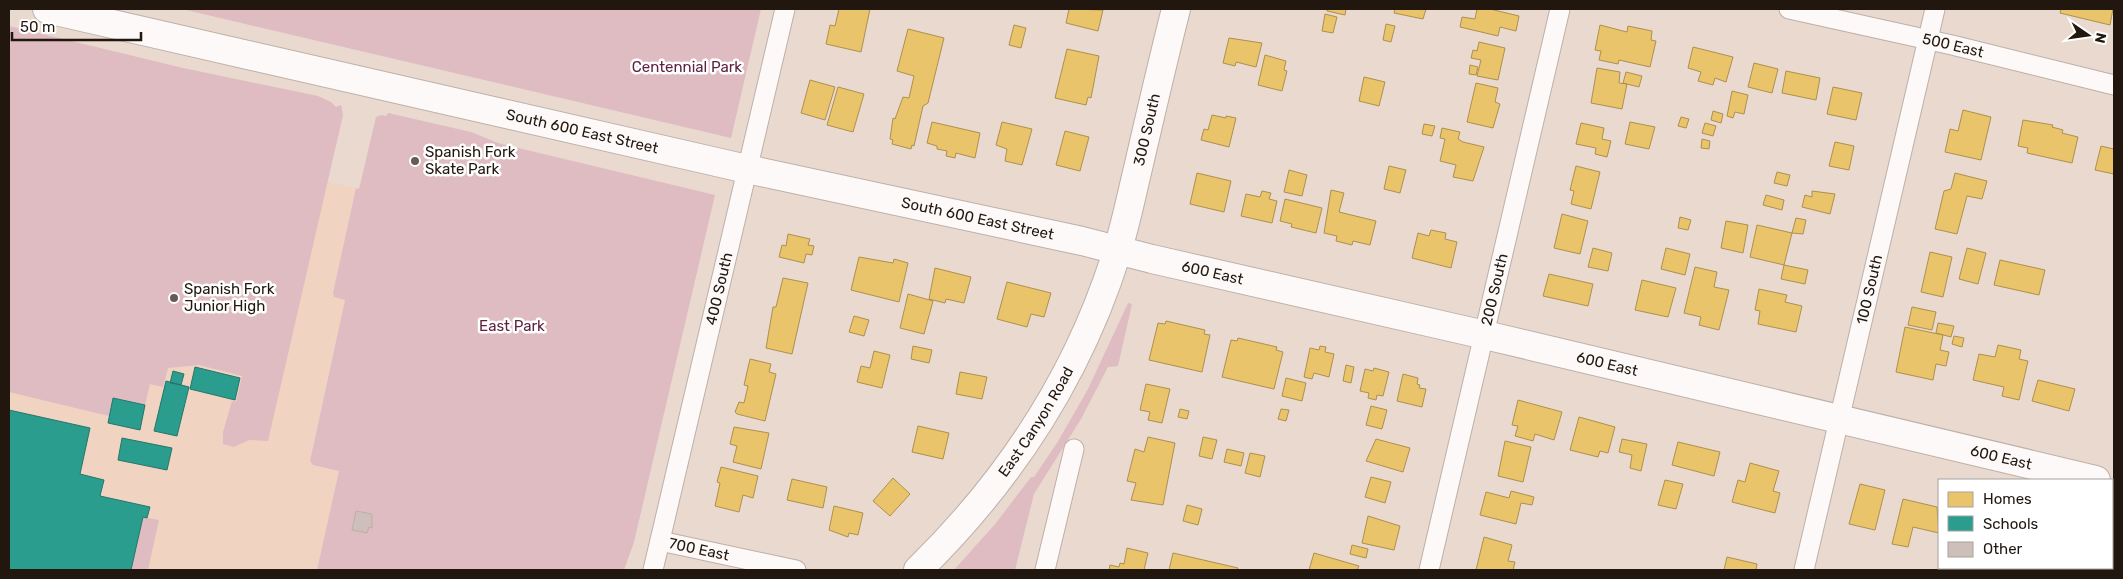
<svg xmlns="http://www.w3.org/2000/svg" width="2123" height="579" viewBox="0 0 2123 579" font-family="Rubik,sans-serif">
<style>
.built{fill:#f0d3c0}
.green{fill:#debcc2}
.homes{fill:#e9c46a;stroke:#ad904f}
.schools{fill:#2a9d8f;stroke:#277569}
.building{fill:#cebfba;stroke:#bdafa9}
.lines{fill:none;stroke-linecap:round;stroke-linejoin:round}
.street-casing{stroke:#bdb0a8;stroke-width:21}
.secondary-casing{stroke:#bdb0a8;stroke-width:30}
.street{stroke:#fcf9f8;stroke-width:19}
.secondary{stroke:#fcf9f8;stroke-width:28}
.poi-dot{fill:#675b52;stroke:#fff;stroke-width:2}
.labels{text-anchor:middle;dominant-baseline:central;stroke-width:5;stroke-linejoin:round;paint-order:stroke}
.street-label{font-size:15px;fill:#21170f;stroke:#fff}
.park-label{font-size:15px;fill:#5e223f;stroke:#fff}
.poi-label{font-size:15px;fill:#21170f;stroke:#fff;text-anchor:start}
</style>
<rect width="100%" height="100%" fill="#ead9ce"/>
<!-- built -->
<path class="built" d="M9 26 183 68 318 96 331 102 336 107 341 105 343 115 327 182 356 188 333 293 334 297 345 300 310 457 313 465 339 471 317 570H9Z"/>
<!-- green -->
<path class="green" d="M182 9H761L731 138Z
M9 26 183 68 318 96 331 102 336 107 341 105 343 115 268 441 249 440 234 447 223 444V432L232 401 236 402 242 376 199 365 168 368 163 387 150 384 145 405 113 398 109 416 9 392Z
M388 113 471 132 498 143 715 195 634 542 624 570H317L339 471 313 465 310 461 345 300 334 297 333 293 356 188 359 189 376 117 382 115 386 116Z
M1128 303 1132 304 1118 366 1108 367 1081 419 1034 494 1015 570H954L996 523 1031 477H1034L1057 443 1088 389Z
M143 517 159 520 148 570H131Z"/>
<!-- homes -->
<path class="homes" d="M839 9H870L861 52 826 44 830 25 835 26Z
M1069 9 1103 10 1098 31 1066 23Z
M1327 9H1346L1345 15 1327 11Z
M1395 9H1426L1423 19 1394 13Z
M1477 9H1490L1519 16 1516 31 1500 27 1498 36 1460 27 1462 17 1475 19Z
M2061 9H2113L2110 25 2060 13Z
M1325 14 1337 17 1333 33 1322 31Z
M1386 24 1395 26 1391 42 1383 40Z
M1014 25 1026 28 1021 48 1009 45Z
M1600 25 1627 32 1628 26 1652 31 1651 40 1656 41 1650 67 1619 60 1618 64 1599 60 1601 51 1595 50Z
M908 29 944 38 928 103 923 106 914 146 912 145 911 149 892 144 893 140 890 139 893 118 895 119 903 97 909 98 914 76 897 71Z
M1229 38 1262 43 1256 67 1236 62 1235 66 1223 63Z
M1479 42 1505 48 1498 80 1477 76 1481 60 1471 58 1473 50 1477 51Z
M1693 47 1733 57 1726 82 1715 78 1713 85 1698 81 1701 72 1688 68Z
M1067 49 1099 56 1091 98 1088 97 1086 105 1055 98Z
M1265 55 1286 61 1284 70 1287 71 1282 91 1258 85Z
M1754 63 1778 69 1772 93 1748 87Z
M1470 65 1478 67 1476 75 1469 74Z
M1597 68 1620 72 1619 83 1627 84 1622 109 1591 103Z
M1786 71 1820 78 1816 100 1782 93Z
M1626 72 1642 76 1639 87 1623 83Z
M1364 77 1385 82 1379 106 1359 101Z
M810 80 835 87 825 120 801 113Z
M1476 83 1498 88 1495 102 1500 104 1493 128 1467 122Z
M838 87 864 94 853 132 827 125Z
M1833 87 1862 93 1856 120 1827 114Z
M1732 91 1748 95 1744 114 1735 112 1733 118 1727 116Z
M1963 110 1991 117 1981 160 1945 152 1950 129 1958 131Z
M1713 111 1723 114 1721 123 1711 120Z
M1212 115 1226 118V116L1236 118 1229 147 1201 140 1204 129 1208 130Z
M1681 117 1689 119 1686 128 1678 126Z
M2023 120 2053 125 2052 127 2063 130 2062 133 2078 137 2072 163 2027 153 2028 148 2018 146Z
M932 122 980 133 975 158 956 153 955 158 946 156 947 151 937 149V146L927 143Z
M1002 122 1032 129 1022 165 1005 161 1007 149 996 145Z
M1630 122 1655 127 1649 149 1625 144Z
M1581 123 1604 128 1602 139 1611 141 1607 157 1595 154 1596 148 1576 144Z
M1705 123 1716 126 1713 136 1702 133Z
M1424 124 1435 126 1432 136 1422 134Z
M1442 128 1460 132 1458 139 1463 142 1484 147 1473 181 1453 177 1456 165 1440 161 1445 139 1440 138Z
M1065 131 1089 137 1080 171 1056 165Z
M1702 139 1710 141 1709 149 1701 148Z
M1835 142 1854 146 1849 170 1829 166Z
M2101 146 2114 149V174L2095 170Z
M1389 166 1406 170 1400 193 1384 189Z
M1576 166 1600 172 1591 209 1571 204 1574 191 1570 190Z
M1289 170 1307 175 1302 196 1284 192Z
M1777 172 1790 175 1787 186 1774 183Z
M1197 173 1231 181 1224 212 1190 204Z
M1955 173 1987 181 1982 199 1967 196 1957 234 1935 229 1944 191 1951 189Z
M1331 190 1344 193 1339 212 1376 221 1370 245 1353 241 1352 245 1336 241 1337 236 1324 233Z
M1262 191 1271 193 1269 199 1277 201 1272 223 1241 216 1246 194 1260 197Z
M1812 191 1835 194 1830 214 1802 207 1805 195 1812 197Z
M1766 195 1784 200 1782 210 1763 205Z
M1285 199 1322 208 1316 233 1291 227 1292 224 1280 221Z
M1562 214 1588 221 1580 254 1554 248Z
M1680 217 1691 220 1688 230 1678 228Z
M1796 218 1806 220 1803 234 1792 233Z
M1726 221 1748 225 1743 253 1721 248Z
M1757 225 1792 233 1784 265 1750 257Z
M1431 230 1446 233 1445 239 1457 242 1451 268 1412 258 1418 233 1429 236Z
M788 234 810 239 808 245 814 246 812 255 806 254 804 263 779 257 782 245 786 246Z
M1593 248 1612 253 1608 271 1588 267Z
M1666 248 1690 254 1685 275 1661 269Z
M1967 248 1986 253 1978 284 1959 279Z
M1930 252 1952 257 1943 297 1921 292Z
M859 257 893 263 894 259 908 263 899 302 851 290Z
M2000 260 2045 270 2039 295 1994 285Z
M1784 265 1808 270 1805 284 1781 279Z
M1695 267 1717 272 1714 287 1729 290 1719 330 1699 325 1701 317 1684 313Z
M935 268 971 277 964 303 946 299 945 303 929 299Z
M1549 274 1593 284 1588 306 1543 296Z
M783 278 808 283 792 354 766 348 773 307H776Z
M1642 280 1676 288 1668 317 1635 310Z
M1007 282 1051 293 1044 317 1031 314 1027 327 997 319Z
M1759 289 1787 295 1785 302 1802 306 1796 332 1758 324 1760 311 1755 310Z
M908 294 933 301 924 334 900 328Z
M1912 307 1936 312 1932 330 1908 325Z
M854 316 869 320 864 336 849 332Z
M1166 321 1205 330 1204 334 1210 335 1202 372 1149 360 1158 323 1165 324Z
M1938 323 1954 326 1951 337 1936 333Z
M1905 327 1943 335 1940 350 1949 352 1946 366 1936 364 1933 380 1896 372Z
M1954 336 1964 338 1962 347 1952 344Z
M1238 338 1277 347 1276 350 1283 352 1274 389 1222 377 1231 340 1237 341Z
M1998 345 2021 350 2019 359 2028 361 2019 400 2002 396 2004 387 1973 380 1979 354 1995 357Z
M913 346 932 350 929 363 911 359Z
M1320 346 1326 347 1325 352 1334 354 1329 377 1314 373 1312 379 1304 377 1310 348 1319 350Z
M874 351 890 355 882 388 857 382 861 366 870 368Z
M750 359 771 364 769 372 776 374 765 421 737 414 735 412 739 402 744 403 748 386 744 385Z
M1346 365 1354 367 1351 383 1343 381Z
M1374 368 1389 372 1383 396 1377 395 1376 400 1368 398 1369 393 1360 391 1365 369 1373 371Z
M960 372 987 377 982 399 956 394Z
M1403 374 1418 378 1417 384 1420 385 1419 388 1426 389 1422 407 1397 401Z
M1286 378 1306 383 1302 401 1282 396Z
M2038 380 2075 389 2069 411 2032 401Z
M1146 384 1170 389 1162 423 1148 420 1150 412 1140 410Z
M1518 400 1562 412 1554 440 1535 434 1533 441 1515 436 1518 426 1512 425Z
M1371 406 1387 410 1382 429 1366 425Z
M1180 409 1189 411 1187 419 1178 417Z
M1281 409 1289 410 1286 421 1278 419Z
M1579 417 1615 427 1608 453 1600 451 1598 457 1570 450Z
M918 426 949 433 943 459 912 452Z
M734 427 769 433 761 469 733 462 737 446 730 444Z
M1148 437 1175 443 1163 505 1131 500 1136 483 1127 481 1135 449 1144 452Z
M1203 437 1217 440 1212 459 1199 456Z
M1376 439 1410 448 1403 472 1366 461Z
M1622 439 1647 444 1641 471 1630 468 1632 455 1619 452Z
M1505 441 1531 447 1523 482 1498 476Z
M1678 442 1720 452 1714 476 1672 465Z
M1227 449 1244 453 1241 466 1224 462Z
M1250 453 1265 456 1260 477 1245 473Z
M1750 463 1779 471 1773 491 1780 493 1775 513 1732 502 1738 480 1745 482Z
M721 467 758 476 753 498 743 495 739 512 715 506 720 483 717 482Z
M1371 477 1391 482 1385 503 1365 497Z
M893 478 910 494 890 516 873 501Z
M792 479 827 487 823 508 787 500Z
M1665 480 1683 484 1676 509 1658 505Z
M1860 484 1885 490 1875 530 1849 524Z
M1511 491 1534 497 1532 505 1521 503 1516 524 1480 515 1486 492 1509 498Z
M1903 499 1937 507 1939 533 1913 527 1908 547 1892 544Z
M1187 505 1202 509 1198 525 1183 521Z
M834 506 863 513 858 535 849 533 848 537 829 530Z
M1368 516 1400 526 1394 550 1362 543Z
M1484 537 1512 545 1508 561 1515 562 1513 570H1476Z
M1352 545 1368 549 1366 558 1350 554Z
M1127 548 1148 553 1144 570H1109L1110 565 1119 567 1120 563 1124 564Z
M1173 553 1238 568 1237 570H1169Z
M1314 553 1359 566 1357 570H1309Z
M2112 555 2114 556V570H2082V568H2112Z
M1727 557 1757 564 1756 570H1724Z"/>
<!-- schools -->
<path class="schools" d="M195 367 240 378 235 400 190 389Z
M173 371 184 374 181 385 170 383Z
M166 381 189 387 177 436 154 431Z
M113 398 145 405 140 430 108 423Z
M9 410 90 428 80 474 104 480 100 496 150 507 147 518 143 517 131 570H9Z
M122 438 172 448 167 470 118 460Z"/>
<!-- building -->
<path class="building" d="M356 511 372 514V528L369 527 367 533 352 530Z"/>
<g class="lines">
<defs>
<g id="street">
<path id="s1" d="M1789 9 1952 45 2114 85"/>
<path id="s2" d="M660 541 796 570"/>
<path id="s3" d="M653 570 785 9"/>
<path d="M1045 570 1074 449"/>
<path id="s4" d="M1429 570 1560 9"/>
<path id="s5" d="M1804 570 1935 9"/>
</g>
<g id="secondary">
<path id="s6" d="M47 9 747 169 1082 241 1152 259 1485 335 2096 480"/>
<path id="s7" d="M918 570C1009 481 1079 374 1117 252 1126 223 1132 193 1139 164 1151 112 1163 60 1176 9"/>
</g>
</defs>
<!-- street casing -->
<use href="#street" class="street-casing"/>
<!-- secondary casing -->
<use href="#secondary" class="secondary-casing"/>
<!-- street -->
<use href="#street" class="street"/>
<!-- secondary -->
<use href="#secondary" class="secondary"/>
</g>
<!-- markers -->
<g class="poi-dot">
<circle cx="415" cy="161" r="5"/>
<circle cx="174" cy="298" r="5"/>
</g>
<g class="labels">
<!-- street labels -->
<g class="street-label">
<text stroke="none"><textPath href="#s1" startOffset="168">500 East</textPath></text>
<text stroke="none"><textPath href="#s7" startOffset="505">300 South</textPath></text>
<text stroke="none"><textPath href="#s6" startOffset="549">South 600 East Street</textPath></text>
<text stroke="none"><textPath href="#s6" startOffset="954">South 600 East Street</textPath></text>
<text stroke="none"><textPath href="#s6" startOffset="1195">600 East</textPath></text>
<text stroke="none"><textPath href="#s3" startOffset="289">400 South</textPath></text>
<text stroke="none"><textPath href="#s4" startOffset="288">200 South</textPath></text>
<text stroke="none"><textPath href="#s5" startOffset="288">100 South</textPath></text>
<text stroke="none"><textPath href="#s6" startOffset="1600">600 East</textPath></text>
<text stroke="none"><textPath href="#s7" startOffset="190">East Canyon Road</textPath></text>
<text stroke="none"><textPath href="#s6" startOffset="2005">600 East</textPath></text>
<text stroke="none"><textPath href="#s2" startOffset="40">700 East</textPath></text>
</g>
<!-- park labels -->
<g class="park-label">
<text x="687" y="67">Centennial Park</text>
<text x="512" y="326">East Park</text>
</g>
<!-- poi labels -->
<g class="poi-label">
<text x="425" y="152">Spanish Fork<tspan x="425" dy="17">Skate Park</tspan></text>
<text x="184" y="289">Spanish Fork<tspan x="184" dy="17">Junior High</tspan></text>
</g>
</g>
<!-- border -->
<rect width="2123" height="579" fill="none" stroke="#21170f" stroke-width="20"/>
<!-- legend -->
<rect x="1938" y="479" width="175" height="90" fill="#ffffff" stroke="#a6a29f"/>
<rect x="1948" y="492" width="25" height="15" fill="#e9c46a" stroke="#a6a29f"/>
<text x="1983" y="504" font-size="15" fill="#21170f">Homes</text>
<rect x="1948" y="516" width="25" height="15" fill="#2a9d8f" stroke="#a6a29f"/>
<text x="1983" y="529" font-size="15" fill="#21170f">Schools</text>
<rect x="1948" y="542" width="25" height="15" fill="#cebfba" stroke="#a6a29f"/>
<text x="1983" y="554" font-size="15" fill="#21170f">Other</text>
<!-- north arrow -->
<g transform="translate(2088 35) rotate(103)" stroke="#ffffff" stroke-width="4" paint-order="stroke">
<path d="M0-4L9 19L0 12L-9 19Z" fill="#21170f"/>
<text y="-8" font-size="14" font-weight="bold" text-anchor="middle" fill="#21170f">N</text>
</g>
<!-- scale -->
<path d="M12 32v8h129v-8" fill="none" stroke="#21170f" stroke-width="2.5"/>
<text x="20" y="32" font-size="15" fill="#21170f" stroke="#ffffff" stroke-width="4" paint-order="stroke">50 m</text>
</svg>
